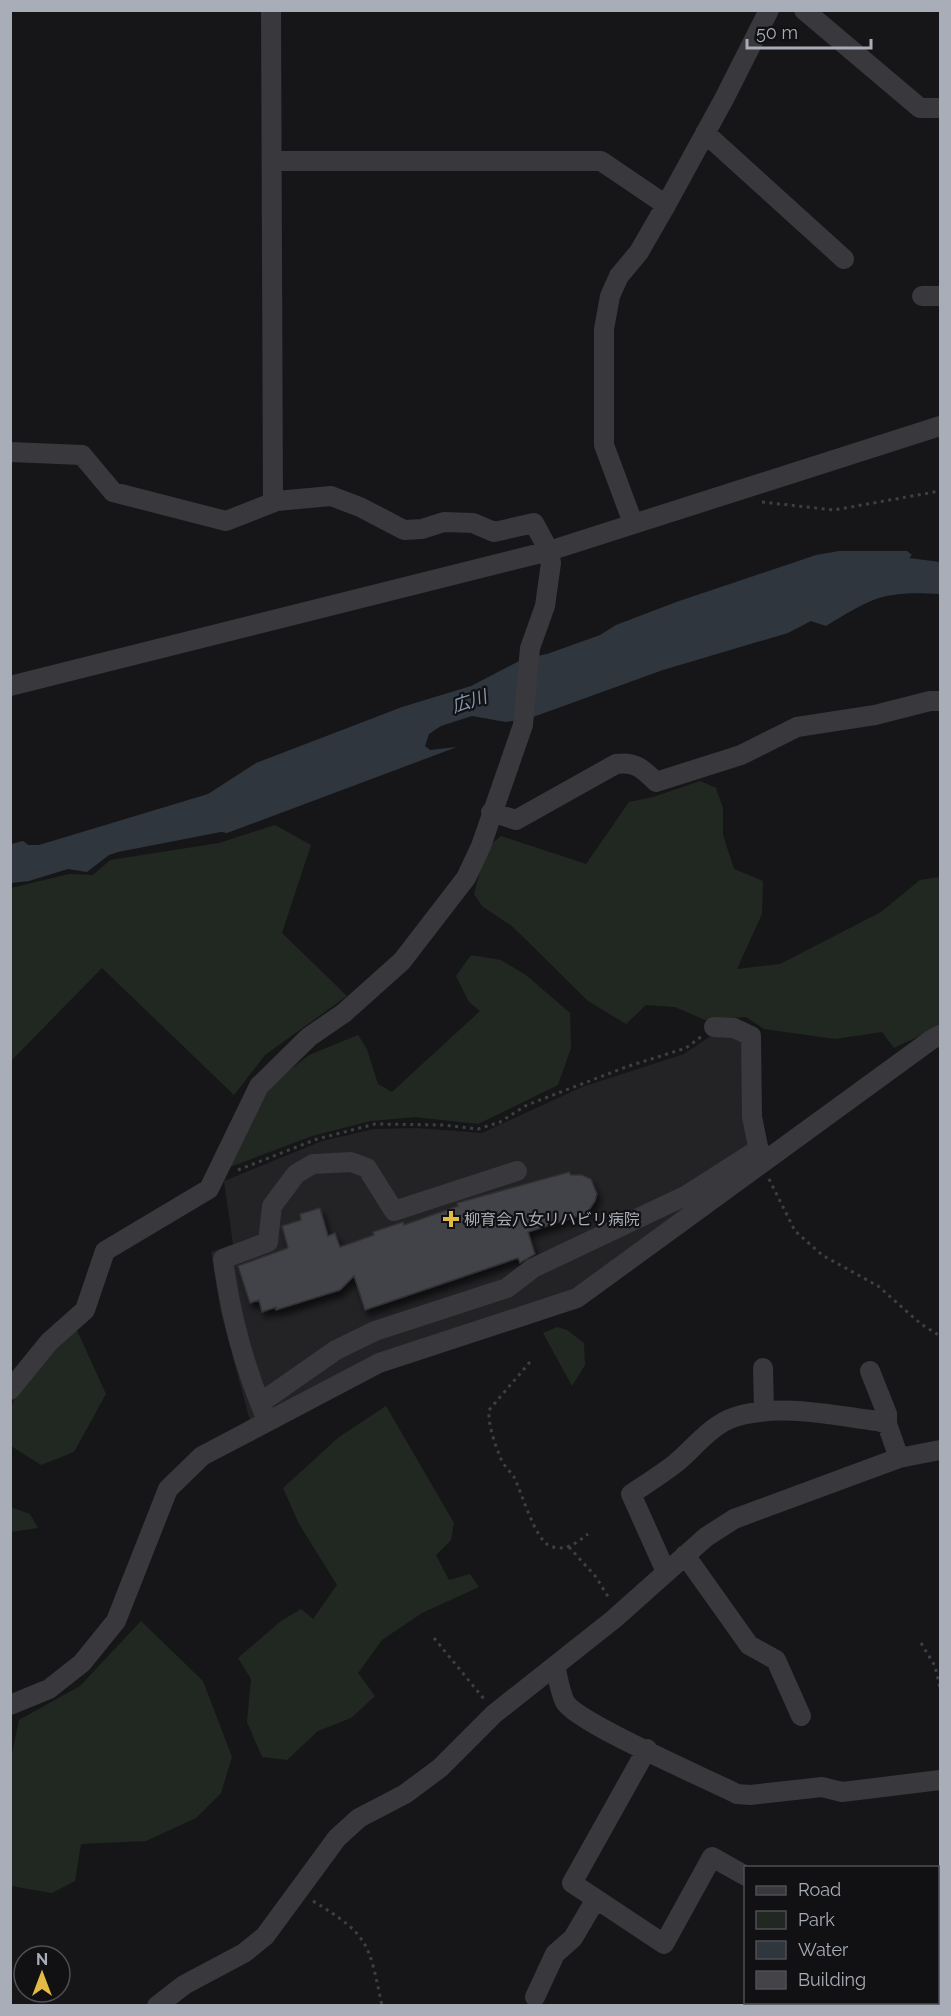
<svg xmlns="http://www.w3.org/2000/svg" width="951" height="2016" viewBox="0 0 951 2016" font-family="Raleway,'Noto Sans JP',sans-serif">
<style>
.built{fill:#232225}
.green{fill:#212822}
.water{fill:#2f363d}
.building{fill:#434348;stroke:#313034;stroke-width:1.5;filter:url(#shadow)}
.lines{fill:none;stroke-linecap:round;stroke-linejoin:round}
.path{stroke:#3e3f44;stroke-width:3;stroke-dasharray:3 4.5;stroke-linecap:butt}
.minor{stroke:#38383d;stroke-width:20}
.poi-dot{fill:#e3ba43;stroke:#111113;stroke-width:2}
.labels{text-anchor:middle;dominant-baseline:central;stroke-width:4.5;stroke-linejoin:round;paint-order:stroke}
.poi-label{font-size:16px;fill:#a9adb7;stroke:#111113;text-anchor:start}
.water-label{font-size:18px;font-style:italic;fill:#8397af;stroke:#111113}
</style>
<defs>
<filter id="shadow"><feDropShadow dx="3.5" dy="6" stdDeviation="3" flood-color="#0009"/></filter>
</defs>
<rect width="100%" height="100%" fill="#161618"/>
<!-- built -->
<path class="built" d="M718 1031 742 1035 751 1161 584 1285 545 1301 371 1356 250 1421 221 1313 211 1252 233 1244 224 1181 322 1141 374 1129 417 1128 482 1133 582 1087 684 1054Z"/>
<!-- green -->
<path class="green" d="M700 781 716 788 723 808V835L734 869 763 881 762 914 737 969 780 964 881 912 920 880 940 877V1026L894 1048 882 1032 835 1039 764 1029 746 1017 705 1020 675 1007 646 1005 626 1024 588 1001 513 927 482 906 474 894 486 848 501 836 586 864 629 802 653 797Z
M275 825 311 845 282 933 347 996 265 1055 234 1095 102 968 11 1061V888L69 874 93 875 110 860 219 843Z
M471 955 501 960 526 975 570 1013 571 1048 558 1085 478 1124 415 1117 371 1121 312 1136 225 1169 266 1089 309 1055 358 1035 367 1049 378 1084 392 1092 480 1011 469 1002 456 976Z
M75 1326 106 1394 74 1452 41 1465 11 1446V1408L17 1392Z
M557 1327 567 1330 584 1343 585 1365 572 1386 543 1333Z
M386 1406 454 1523 451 1540 436 1555 449 1580 470 1574 479 1587 422 1613 382 1640 358 1673 375 1696 351 1718 318 1731 287 1760 262 1757 247 1722 251 1679 238 1658 281 1621 301 1609 313 1619 337 1585 299 1524 283 1488 339 1437Z
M10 1507 30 1514 38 1528 11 1532Z
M141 1621 203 1681 232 1757 221 1793 196 1818 146 1841 81 1844 75 1881 52 1893 11 1886V1758L19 1720 80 1686Z"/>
<!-- water -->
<path class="water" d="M839 551H907L912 555 909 558 940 562V594C883 591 874 597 826 626L811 621 788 633 663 670 533 717 506 722 472 716 441 726 429 734 425 746 430 750 457 747 227 833 221 832 118 852 109 855 87 872 68 869 29 881 11 883V844L23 841 28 845H39L208 794 256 763 402 707 471 686 523 659 547 654 600 635 616 625 679 601 816 555Z"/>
<!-- building -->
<path class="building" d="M569 1172 571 1175H582L591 1179 597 1194 595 1201 587 1213 528 1232 535 1254 520 1263 518 1258 365 1310 354 1276 340 1290 276 1310V1307L262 1312 259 1300 250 1303 238 1266 288 1248 282 1226 301 1220 300 1214 320 1208 328 1236 335 1233 340 1247 374 1235 373 1232 403 1222 404 1225 458 1206 457 1203Z"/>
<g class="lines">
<!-- path -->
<path class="path" d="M762 502 834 510 940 491
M238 1170 317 1139 375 1124 444 1125 478 1129 500 1122 527 1105 626 1067 686 1048 702 1036
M769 1179 795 1231 822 1255 878 1286 921 1324 940 1336
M530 1362 489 1410C488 1426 495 1444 501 1459 504 1466 510 1471 514 1477 522 1493 535 1540 550 1546 566 1552 576 1543 588 1534
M569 1547 596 1577 610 1600
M434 1638 484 1699
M921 1643 935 1666 940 1688
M313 1901C369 1935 369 1943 382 2006"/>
<!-- minor -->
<path class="minor" d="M271 10 273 503
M804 10 920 108H940
M705 133 844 259
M272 161H601L666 205
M922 296H940
M10 452 82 455 113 492 226 521 277 501 331 496 360 507 404 530 422 529 444 522 473 523 494 532 534 523 549 551 551 563 545 606 530 648 523 725 481 846 466 878 402 961 344 1013 309 1037 259 1086 209 1189 105 1251 85 1310 49 1342 10 1390
M633 523 604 445V329L610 296 619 276 639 252 666 205 724 99 769 10
M10 686 549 551 940 426
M491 812 516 820 616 764C635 761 643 769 656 782L741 755 797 727 875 715 930 701H940
M714 1027 734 1028 751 1036 752 1117 761 1161
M763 1368 764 1411
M870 1371 887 1414V1424
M260 1403 336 1350 375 1331 507 1288 533 1268 687 1195 759 1149
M264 1413C243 1363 230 1313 223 1259L268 1242 272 1206 296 1174 313 1164 351 1162 367 1168 394 1211 517 1171
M685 1555 749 1645 776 1660 801 1716
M666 1572 631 1494C646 1484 662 1474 676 1463 694 1448 712 1424 735 1417 780 1403 831 1415 877 1421L887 1424 899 1458
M555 1666C558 1677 560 1692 565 1702 577 1723 708 1779 737 1794L750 1795 822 1787 842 1792 940 1780
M10 1705 49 1689 82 1663 116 1621 168 1489 202 1456 379 1363 577 1298 931 1040 940 1035
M647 1749 572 1883 664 1944 712 1857 746 1876
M938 1959H940
M535 1997 555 1954 573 1938 596 1899
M157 2006 184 1985 244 1953 265 1936 337 1838 359 1818 405 1794 440 1768 494 1714 614 1619 706 1537 734 1519 899 1458 940 1450
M826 2006 827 2002"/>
</g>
<!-- markers -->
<path class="poi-dot" d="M448 1210h6v6h6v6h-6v6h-6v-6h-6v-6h6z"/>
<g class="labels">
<!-- poi labels -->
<g class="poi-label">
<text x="464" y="1219">柳育会八女リハビリ病院</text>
</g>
<!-- water labels -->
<g class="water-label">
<text transform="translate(469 701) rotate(-18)">広川</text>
</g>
</g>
<!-- border -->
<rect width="951" height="2016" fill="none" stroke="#a9adb7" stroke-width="24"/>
<!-- legend -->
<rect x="744" y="1866" width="195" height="138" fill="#111113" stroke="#4e4f55" stroke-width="1.5"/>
<rect x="756" y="1886" width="30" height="9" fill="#38383d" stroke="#4e4f55" stroke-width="1.5"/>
<text x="798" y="1896" font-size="18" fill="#a9adb7">Road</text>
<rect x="756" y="1911" width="30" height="18" fill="#212822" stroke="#4e4f55" stroke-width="1.5"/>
<text x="798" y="1926" font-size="18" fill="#a9adb7">Park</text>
<rect x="756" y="1941" width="30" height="18" fill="#2f363d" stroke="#4e4f55" stroke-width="1.5"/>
<text x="798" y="1956" font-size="18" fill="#a9adb7">Water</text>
<rect x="756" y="1971" width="30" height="18" fill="#434348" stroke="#4e4f55" stroke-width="1.5"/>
<text x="798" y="1986" font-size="18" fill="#a9adb7">Building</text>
<!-- north arrow -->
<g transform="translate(42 1974)"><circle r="28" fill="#111113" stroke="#4e4f55" stroke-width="1.5"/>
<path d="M0-4.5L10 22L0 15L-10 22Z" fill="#e3ba43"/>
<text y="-9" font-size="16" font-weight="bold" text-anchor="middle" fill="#a9adb7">N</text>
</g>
<!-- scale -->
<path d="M747 39v9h124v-9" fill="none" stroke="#a9adb7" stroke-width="3"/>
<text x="756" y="39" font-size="18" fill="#a9adb7" stroke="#111113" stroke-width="4.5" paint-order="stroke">50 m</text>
</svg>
